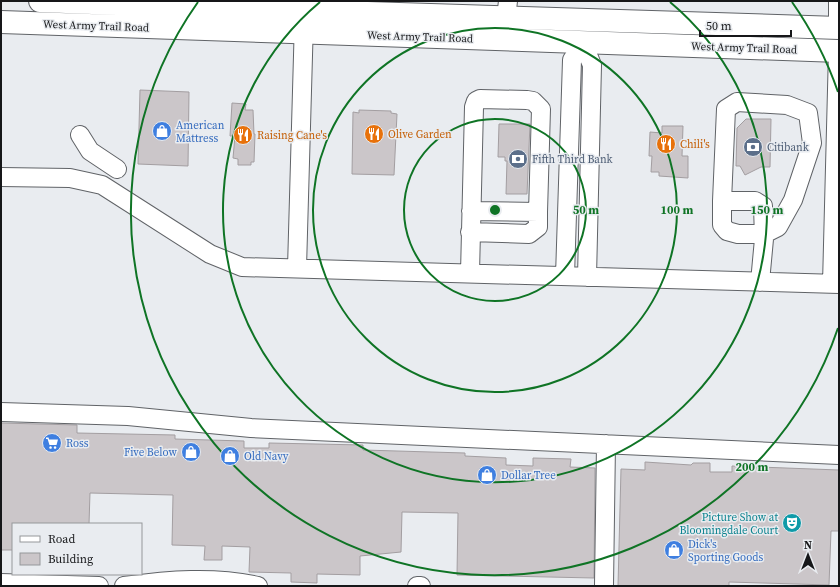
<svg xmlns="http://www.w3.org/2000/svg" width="840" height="587" viewBox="0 0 840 587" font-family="'Source Serif 4',serif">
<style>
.building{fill:#cbc6c9;stroke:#a39ea1}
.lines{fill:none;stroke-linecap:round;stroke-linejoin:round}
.minor-casing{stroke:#606367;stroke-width:20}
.major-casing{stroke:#606367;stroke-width:24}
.minor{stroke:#fff;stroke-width:18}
.major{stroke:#fff;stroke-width:22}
.ring{fill:none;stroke:#0f7425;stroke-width:2}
.labels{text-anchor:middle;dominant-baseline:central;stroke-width:3;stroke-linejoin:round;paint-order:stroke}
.street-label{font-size:11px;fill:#161719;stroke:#e9ecf0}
.shop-label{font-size:11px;fill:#366cbe;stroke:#e9ecf0;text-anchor:start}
.food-label{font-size:11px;fill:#c56008;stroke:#e9ecf0;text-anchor:start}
.service-label{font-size:11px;fill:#4e5e75;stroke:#e9ecf0;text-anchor:start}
.culture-label{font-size:11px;fill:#0d838f;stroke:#e9ecf0;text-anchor:end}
.centre{fill:#0f7425;stroke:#e9ecf0;stroke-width:2}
.ring-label{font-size:12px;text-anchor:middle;font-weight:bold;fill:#0f7425;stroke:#e9ecf0;stroke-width:3;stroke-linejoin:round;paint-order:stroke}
</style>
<rect width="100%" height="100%" fill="#e9ecf0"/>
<!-- building -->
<path class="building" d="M140 90 189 92 188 166 138 164Z
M232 103 246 104 245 110H253L254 134H255L254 162H251V165H238V159L233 158 235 136H230Z
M359 110 391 111V113L397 114 394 175 352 174 353 112 359 113Z
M746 119H771L770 167H761L745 175 740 166H736L737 128Z
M499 124H530L527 194H506L507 161H505V157H498Z
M662 126H683L682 156H688V178L659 176V172H651L652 156H649L650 132 662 133Z
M1 423 77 425V433L175 435V439L244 441V448H269V443L363 445V450L465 453V456L506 458V465L533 466V458L571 459 570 467 595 468 594 578 457 575 458 513 402 512 401 552 360 556V575L317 574V583L291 582V573L249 572 250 547 222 546V560H204L205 546 172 545 173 495 90 493 89 524H13V550H1Z
M645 462 691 465 693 463H710V472H732V466L839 470V531H831L829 585 729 582V586H618L621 469 645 470Z"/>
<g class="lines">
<defs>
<path id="minor" d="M838 1V28
M506 18 508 1
M583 43 592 65 587 277
M80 135 90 151 117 169
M1 177 70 178 102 185 210 254 242 267 839 284
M722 201 726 109 737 102 787 105 808 113 812 143 793 200 778 227 764 234H738L727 231 722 225V201H755L763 206 764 239 760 282
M470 232 529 234 538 227V212L471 211
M297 268 304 20
M470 273 474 107 476 101 480 99 527 100 533 101 541 109 538 212
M565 276 572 60 583 43
M832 284 838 51
M1 412 128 416 251 428 839 455
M1 583 99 586
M124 586C168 580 214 576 258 586
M417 586H421
M604 586 606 444"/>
<path id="major" d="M40 1 304 11 839 28
M1 22 839 51"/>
</defs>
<!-- minor casing -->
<use href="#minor" class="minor-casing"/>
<!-- major casing -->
<use href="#major" class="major-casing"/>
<!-- minor -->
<use href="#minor" class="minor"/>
<!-- major -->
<use href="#major" class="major"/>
</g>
<!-- distance rings -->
<g class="ring">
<circle cx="495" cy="210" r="91"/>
<circle cx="495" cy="210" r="182"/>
<path d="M670 2A272 272 0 1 1 320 2"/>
<path d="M838 328A363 363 0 1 1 198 2M792 2A363 363 0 0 1 838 92"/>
</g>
<!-- icons -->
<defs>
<symbol id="shop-disc" viewBox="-11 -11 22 22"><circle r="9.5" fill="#3f7fe0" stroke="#e9ecf0"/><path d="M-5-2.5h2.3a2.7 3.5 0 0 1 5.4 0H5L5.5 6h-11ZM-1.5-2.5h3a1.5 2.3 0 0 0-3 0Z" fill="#fff"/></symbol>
<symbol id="restaurant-disc" viewBox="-11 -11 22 22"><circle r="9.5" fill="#e8710a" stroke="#e9ecf0"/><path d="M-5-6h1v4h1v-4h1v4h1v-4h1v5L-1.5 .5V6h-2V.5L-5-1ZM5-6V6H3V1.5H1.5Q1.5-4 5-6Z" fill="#fff"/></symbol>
<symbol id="bank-disc" viewBox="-11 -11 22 22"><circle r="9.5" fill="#5c6f8a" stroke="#e9ecf0"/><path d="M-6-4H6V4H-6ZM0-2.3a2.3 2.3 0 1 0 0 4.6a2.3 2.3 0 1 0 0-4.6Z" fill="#fff"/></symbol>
<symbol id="supermarket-disc" viewBox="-11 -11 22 22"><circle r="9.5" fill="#3f7fe0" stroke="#e9ecf0"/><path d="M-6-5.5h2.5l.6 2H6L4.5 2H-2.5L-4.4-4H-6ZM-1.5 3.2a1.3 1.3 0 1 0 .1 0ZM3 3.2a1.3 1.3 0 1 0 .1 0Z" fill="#fff"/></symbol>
<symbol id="theatre-disc" viewBox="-11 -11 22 22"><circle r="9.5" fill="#0f9aa8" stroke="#e9ecf0"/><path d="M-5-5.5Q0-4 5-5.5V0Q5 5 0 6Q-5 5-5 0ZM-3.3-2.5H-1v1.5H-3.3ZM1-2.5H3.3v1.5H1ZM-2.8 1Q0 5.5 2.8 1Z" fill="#fff"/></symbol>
</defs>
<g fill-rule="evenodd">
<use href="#shop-disc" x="151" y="120" width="22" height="22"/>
<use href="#restaurant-disc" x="363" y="123" width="22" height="22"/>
<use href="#restaurant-disc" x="232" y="124" width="22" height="22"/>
<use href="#restaurant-disc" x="655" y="133" width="22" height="22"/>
<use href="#bank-disc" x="742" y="136" width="22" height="22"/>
<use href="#bank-disc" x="507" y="148" width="22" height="22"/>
<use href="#supermarket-disc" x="41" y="432" width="22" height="22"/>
<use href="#shop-disc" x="180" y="441" width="22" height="22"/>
<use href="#shop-disc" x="219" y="445" width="22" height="22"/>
<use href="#shop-disc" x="476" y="464" width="22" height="22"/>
<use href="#theatre-disc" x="781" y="512" width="22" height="22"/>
<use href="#shop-disc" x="663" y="539" width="22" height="22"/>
</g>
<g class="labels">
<!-- street labels -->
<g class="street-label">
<text transform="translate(96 26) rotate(2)">West Army Trail Road</text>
<text transform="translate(420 37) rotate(2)">West Army Trail Road</text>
<text transform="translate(744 48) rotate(2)">West Army Trail Road</text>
</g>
<!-- shop labels -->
<g class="shop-label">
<text x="176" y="125">American<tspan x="176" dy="13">Mattress</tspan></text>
<text x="66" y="443">Ross</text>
<text x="177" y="452" text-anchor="end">Five Below</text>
<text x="244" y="456">Old Navy</text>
<text x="501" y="475">Dollar Tree</text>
<text x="688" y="544">Dick's<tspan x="688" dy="13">Sporting Goods</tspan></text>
</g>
<!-- food labels -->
<g class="food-label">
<text x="388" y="134">Olive Garden</text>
<text x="257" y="135">Raising Cane's</text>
<text x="680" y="144">Chili's</text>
</g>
<!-- service labels -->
<g class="service-label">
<text x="767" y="147">Citibank</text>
<text x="532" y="159">Fifth Third Bank</text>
</g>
<!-- culture labels -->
<g class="culture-label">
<text x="778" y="517">Picture Show at<tspan x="778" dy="13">Bloomingdale Court</tspan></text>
</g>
</g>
<circle cx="495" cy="210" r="6" class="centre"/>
<g class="ring-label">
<text x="586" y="214">50 m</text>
<text x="677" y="214">100 m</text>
<text x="767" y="214">150 m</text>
<text x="752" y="471">200 m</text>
</g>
<!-- border -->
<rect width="840" height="587" fill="none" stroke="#161719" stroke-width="4"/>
<!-- legend -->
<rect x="12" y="523" width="130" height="52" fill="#e9ecf0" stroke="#95979a"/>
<rect x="20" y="536" width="20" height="6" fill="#ffffff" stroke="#95979a"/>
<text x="48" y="543" font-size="12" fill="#161719">Road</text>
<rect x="20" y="553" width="20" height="12" fill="#cbc6c9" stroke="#95979a"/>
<text x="48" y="563" font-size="12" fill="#161719">Building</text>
<!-- north arrow -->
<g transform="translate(808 555)" stroke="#e9ecf0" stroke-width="3" paint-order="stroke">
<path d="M0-3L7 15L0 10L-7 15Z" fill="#161719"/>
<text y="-6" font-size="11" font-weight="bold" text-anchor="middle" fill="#161719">N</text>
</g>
<!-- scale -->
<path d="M700 30v6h91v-6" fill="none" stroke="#161719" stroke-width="2"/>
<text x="706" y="30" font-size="12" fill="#161719" stroke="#e9ecf0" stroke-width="3" paint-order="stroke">50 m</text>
</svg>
